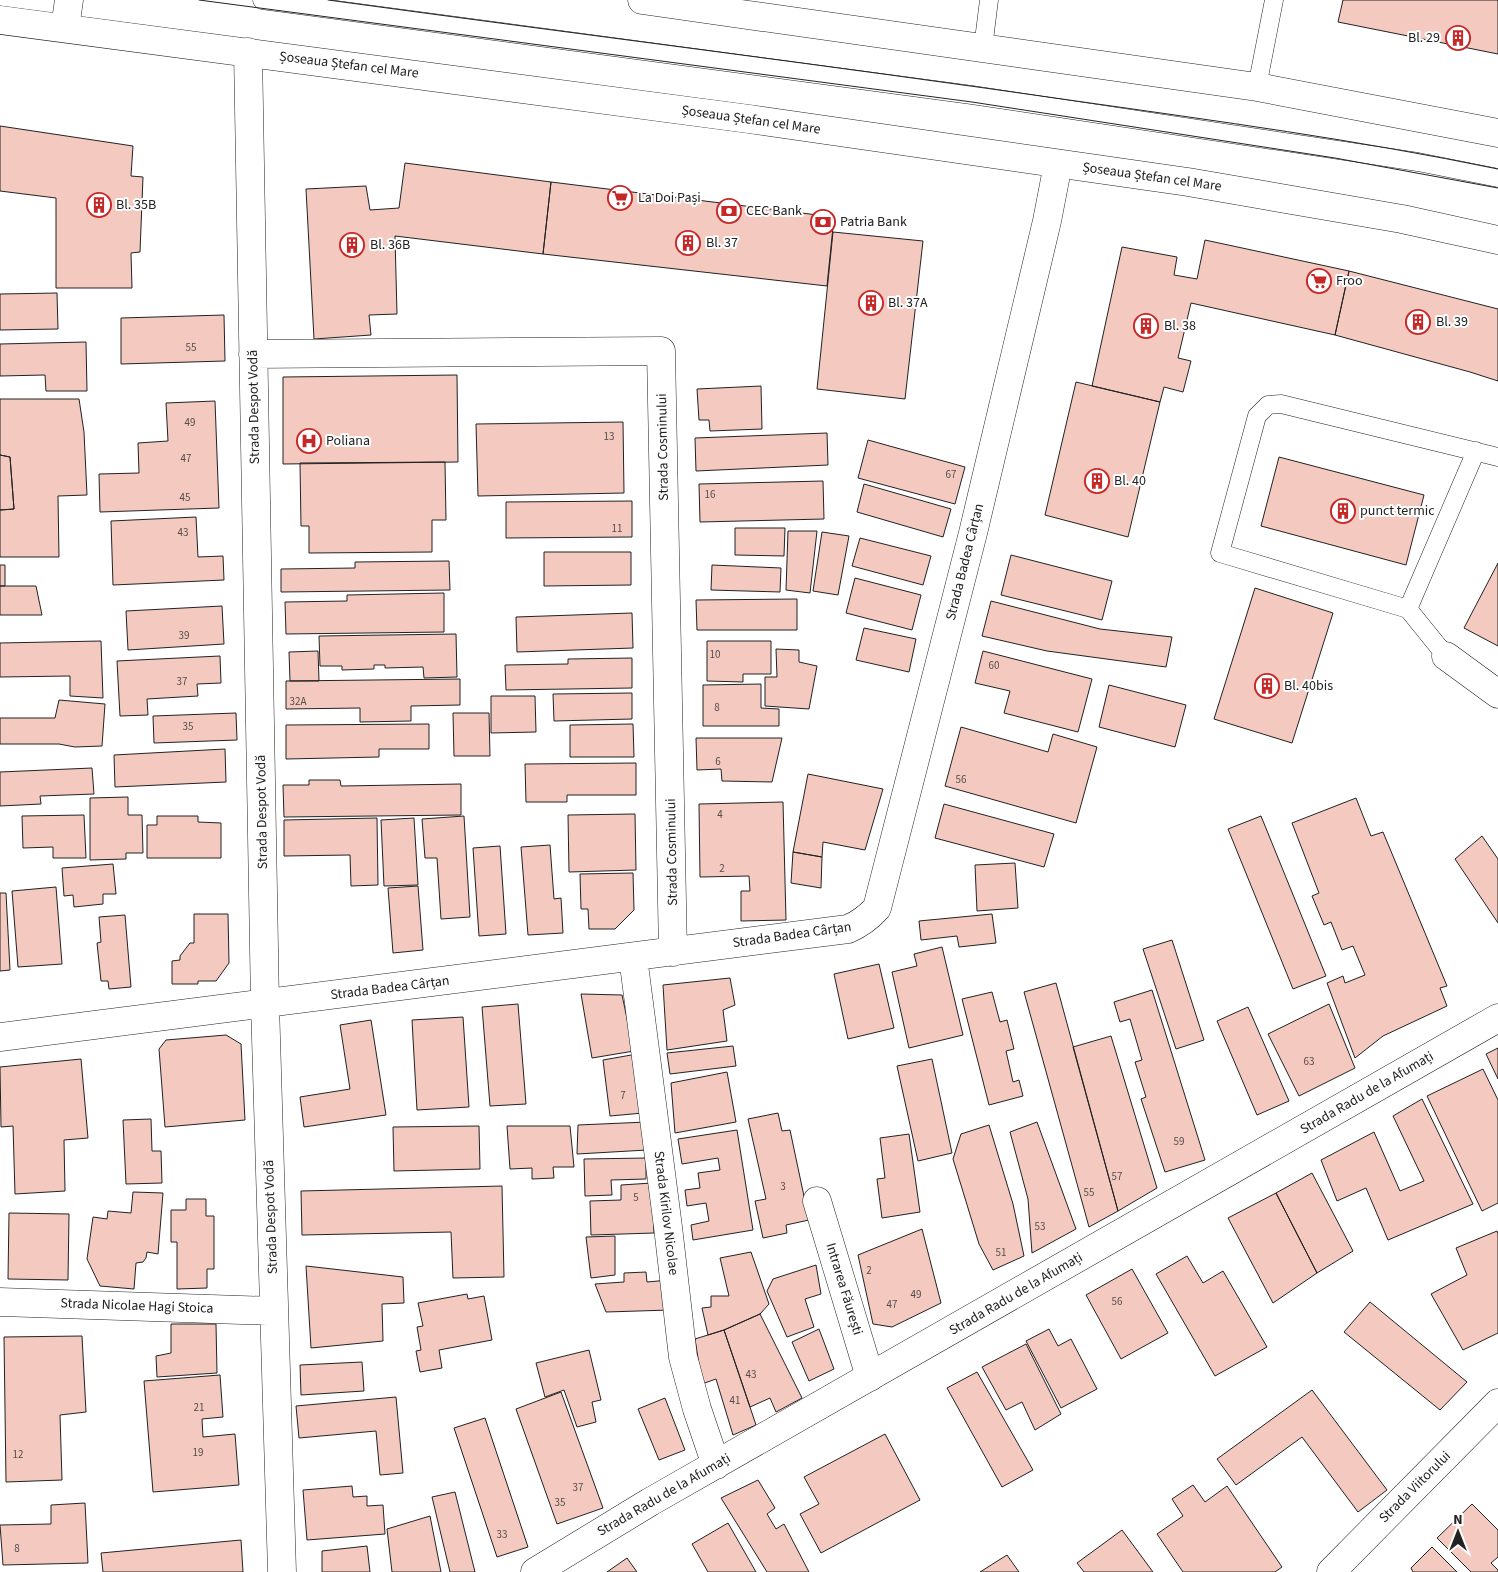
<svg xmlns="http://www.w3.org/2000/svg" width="1498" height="1572" viewBox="0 0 1498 1572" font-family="'Source Sans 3',sans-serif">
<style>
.building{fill:#f3c9c0;stroke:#222}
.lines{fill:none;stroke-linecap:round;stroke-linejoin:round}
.lane-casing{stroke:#222;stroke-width:19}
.street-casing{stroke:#222;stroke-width:29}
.secondary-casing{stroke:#222;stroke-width:29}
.primary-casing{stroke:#222;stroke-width:29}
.lane{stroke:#fff;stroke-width:18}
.street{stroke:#fff;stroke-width:28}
.secondary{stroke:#fff;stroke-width:28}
.primary{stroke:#fff;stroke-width:28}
.tram{stroke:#222;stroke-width:1}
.labels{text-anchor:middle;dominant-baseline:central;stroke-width:4;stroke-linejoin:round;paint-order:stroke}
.number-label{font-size:11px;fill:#564c4a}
.poi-label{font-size:14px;fill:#222;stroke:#fff;text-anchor:start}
.street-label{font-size:14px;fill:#222;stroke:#fff}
</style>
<rect width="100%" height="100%" fill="#fff"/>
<!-- building -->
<path class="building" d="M1343 0H1498V54L1338 22Z
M0 126 133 146 131 176 143 177 140 252 131 253 132 288H56V198L0 191Z
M405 163 551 182 543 254 395 236 397 314 369 315 371 335 314 339 306 189 366 186 370 210 399 208Z
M551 182 834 217 827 286 543 254Z
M833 232 923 241 905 399 817 389Z
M1205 240 1349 271 1335 335 1191 303 1178 358 1191 361 1183 392 1164 387 1160 402 1092 386 1122 247 1177 257 1174 275 1197 279Z
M1349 271 1498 309V381L1470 372 1335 335Z
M57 293 58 329 0 330V294Z
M224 315 225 361 121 364V318Z
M86 342 87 391H46L45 375 0 376V344Z
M457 375 458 462 283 464V377Z
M1076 382 1160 402 1128 537 1045 515Z
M761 386 762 429 710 431 709 420H699L697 389Z
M0 399H79L84 432 87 495 58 496 59 557H0V510L14 509 10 457 0 455Z
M215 401 219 508 100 512 99 474 139 473 138 443 168 441 166 403Z
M623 422 624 493 478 496 476 424Z
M827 433 828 465 696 471 695 438Z
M868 440 965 467 955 504 858 478Z
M0 455 10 457 14 509 0 510Z
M1279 457 1424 495 1406 565 1261 526Z
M445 462 446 520H432V552L309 553V526H301L300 463Z
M823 481 824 519 700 522 699 484Z
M864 484 951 509 943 537 857 512Z
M632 501V537L506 538V502Z
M196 517 198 557 223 556 224 580 113 585 111 521Z
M735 528H785L784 556 735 555Z
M788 531H817L810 593 786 590Z
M822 532 849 536 838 595 813 591Z
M860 538 931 556 923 585 852 566Z
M544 552H631V585L544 586Z
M1011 555 1112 581 1102 620 1001 595Z
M449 561 450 590 281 592V569L355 568V562Z
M1498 563V646L1464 628Z
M0 565H5V586H0Z
M712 565 781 568 780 592 711 590Z
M855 578 921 595 912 630 846 613Z
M0 586H36L42 615H0Z
M1255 588 1333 613 1292 743 1214 719Z
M444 593V632L286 634 285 602 347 601V595Z
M797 599V630H697L696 600Z
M991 601 1100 629 1172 637 1166 667 1047 651 982 636Z
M222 606 224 644 128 650 126 611Z
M632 613 633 648 517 652 516 617Z
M864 628 916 639 909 672 856 660Z
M456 634 457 677 424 678 423 667 385 668V665H374V669L342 670V666H320L319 636Z
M101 641 103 698 70 696V676L0 677V643Z
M707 641H771V674H743V682L707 681Z
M776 649 799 650V662L817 666 809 709 765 706V677H777Z
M318 651 319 681H290L289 652Z
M983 651 1092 679 1078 732 1004 713 1010 691 975 683Z
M220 656 221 683 197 684 198 696 147 699 148 715 120 716 117 661Z
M632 658V688L506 690 505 665 568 664V659Z
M460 679V705L411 706V721L360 722V708L286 709V681Z
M761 684V708L779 709V726H703V685Z
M1109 685 1186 705 1175 747 1099 727Z
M632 693V719L554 721 553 694Z
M491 696H535L536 732 491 733Z
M59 700 105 704 102 746 75 747 59 744H0V718H55Z
M236 713 237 740 154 743 153 716Z
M453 713H489L490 756H454Z
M429 724V749H379V757L286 759V725Z
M633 724 634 757H570V725Z
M961 727 1048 752 1053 734 1097 747 1076 823 945 786Z
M696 738H782L772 782 722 781 721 769 697 770Z
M225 749 226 782 115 787 114 755Z
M636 763V795H567V802H526L525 764Z
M92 768 94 794 40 796 41 804 0 806V772Z
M808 774 883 789 865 850 823 842 822 857 793 852Z
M309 780H340L341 786 461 784V815L284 817 283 785H309Z
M128 797V815H142L143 853H126V859L90 860V798Z
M1356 798 1371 836 1383 832 1447 986 1440 988 1447 1006 1383 1036 1355 1058 1327 983 1343 976 1345 983 1365 975 1353 946 1342 950 1331 922 1324 925 1312 896 1319 893 1292 823Z
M783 802 786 920 741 921V891H750L749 876 700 877 699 804Z
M944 804 1054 834 1044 867 935 838Z
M635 814 636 870 569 872 568 815Z
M84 815 86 858H53V847L23 848 22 816Z
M157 816H198V822L221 823V858H147V825H157Z
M464 816 470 917 441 919 437 858H425L422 819Z
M1261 816 1326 976 1293 989 1228 829Z
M377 818 378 885 351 886 350 855 284 856V820Z
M414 818 418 885 384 886 381 820Z
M1482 836 1498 859V923L1455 859Z
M550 845 554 899 561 898 563 933 528 935 521 847Z
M500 846 506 934 479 936 473 848Z
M793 852 822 857 821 888 791 883Z
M1015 863 1018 908 977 911 975 865Z
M113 864 116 894H103V904L74 907 73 895 64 896 62 868Z
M633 873 634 910 615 929H589L588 909H581L580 874Z
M418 886 423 950 393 953 388 888Z
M56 887 62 964 18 967 12 891Z
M0 893H6L10 970 0 971Z
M194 914H228L229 963 216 981H198V984H172V961L180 960V956L190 943H194Z
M992 914 996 943 959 947 957 936 921 940 919 921Z
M125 915 131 987 109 989 108 981H101L97 943 101 942 99 917Z
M1172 940 1204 1040 1176 1049 1143 949Z
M942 947 963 1035 909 1048 892 972 917 966 914 954Z
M879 964 894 1028 848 1039 834 974Z
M730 978 735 1005 723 1010 727 1041 667 1050 663 985Z
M1056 983 1118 1211 1089 1227 1024 992Z
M1152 990 1205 1160 1165 1172 1141 1099 1146 1097 1135 1062 1142 1060 1130 1019 1120 1022 1114 1002Z
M992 992 1000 1022 1007 1020 1014 1049 1006 1051 1013 1082 1019 1080 1023 1096 989 1105 962 999Z
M581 994 622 995 634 1051 592 1058Z
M518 1004 526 1104 490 1106 482 1007Z
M1329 1004 1355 1068 1299 1096 1268 1034Z
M1248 1007 1289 1101 1257 1115 1217 1021Z
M463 1017 469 1107 417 1110 412 1020Z
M371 1020 386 1115 304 1127 300 1097 350 1089 340 1025Z
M226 1035 241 1044 245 1120 165 1127 159 1049 166 1040Z
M1111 1036 1157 1188 1118 1211 1073 1047Z
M733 1046 736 1066 670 1074 667 1053Z
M1498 1048V1079L1486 1054Z
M637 1054 643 1113 610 1116 603 1060Z
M81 1059 88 1138 64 1140 65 1191 15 1194 13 1126 1 1127 0 1067Z
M932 1059 952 1153 918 1161 897 1066Z
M1483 1069 1498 1100V1203L1482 1211 1427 1096Z
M727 1072 736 1122 675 1133 671 1083Z
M1422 1099 1473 1204 1388 1240 1366 1188 1337 1201 1321 1160 1374 1132 1400 1191 1424 1181 1393 1116Z
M778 1113 782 1131 790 1130 809 1220 786 1225 787 1233 763 1238 755 1201 766 1199 748 1119Z
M151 1119 152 1151H161L162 1183 126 1184 123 1120Z
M647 1122V1150L577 1154 578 1125Z
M1037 1122 1076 1229 1032 1253 1028 1199 1010 1132Z
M989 1125 1013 1204 1024 1256 993 1270 979 1244 953 1159 961 1134Z
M479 1126 480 1169 394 1171 393 1127Z
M507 1126H570L574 1167H553L554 1178 532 1179V1168L510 1169Z
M737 1130 753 1230 693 1240 691 1225 709 1221 706 1203 687 1206 685 1190 700 1188 698 1173 720 1170 718 1158 682 1164 678 1139Z
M909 1134 920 1212 882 1218 877 1179 885 1178 880 1138Z
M646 1158V1179L611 1180 612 1195 585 1196 584 1159Z
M1312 1173 1353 1251 1317 1273 1276 1193Z
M652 1183 654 1233 591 1235 590 1201 621 1200V1185Z
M502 1186 504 1277 453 1278 451 1232 302 1235 301 1191Z
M133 1192 163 1193 158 1254 147 1252 146 1258 143 1262 136 1263 134 1289 100 1286 87 1259 93 1217 107 1219 108 1211 131 1213Z
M1276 1193 1317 1273 1273 1303 1228 1218Z
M186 1199H206V1216H214V1269H207V1288L177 1289V1242H171V1210H186Z
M9 1213 69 1214 68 1280 8 1279Z
M922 1229 941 1303 892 1327 873 1324 858 1255Z
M1497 1231 1498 1234V1333L1463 1350 1431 1294 1467 1275 1456 1248Z
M615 1236V1275L591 1278 586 1237Z
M751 1252 769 1304 760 1314 724 1330 708 1335 702 1308 711 1307V1296H729L720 1258Z
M1187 1256 1203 1283 1223 1271 1267 1347 1215 1376 1156 1274Z
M816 1265 821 1294 805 1299 814 1327 787 1337 767 1291 773 1279Z
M306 1266 403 1277 404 1303 382 1304 383 1341 311 1348Z
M1132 1269 1168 1333 1121 1359 1086 1295Z
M646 1272 647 1282 669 1280 670 1310 606 1312 595 1284 624 1282V1273Z
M467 1294 468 1299 484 1296 492 1340 439 1350 442 1368 420 1372 416 1351 421 1350 417 1327 423 1326 418 1303Z
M1370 1302 1467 1382 1440 1410 1344 1332Z
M760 1314 802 1398 776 1412 770 1398 750 1407 724 1330Z
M171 1324H216L217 1373 157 1377 156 1356 171 1353Z
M819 1329 834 1369 809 1381 792 1342Z
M1049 1329 1058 1346 1071 1339 1097 1389 1061 1408 1026 1341Z
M724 1330 756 1425 733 1435 716 1379 702 1384 695 1339Z
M82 1336 86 1412 60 1415 62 1480 6 1482 4 1337Z
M1026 1344 1061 1414 1035 1430 1022 1402 1006 1410 982 1367Z
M589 1350 601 1400 592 1402 596 1422 577 1427 564 1390 545 1397 536 1363Z
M362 1362 364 1391 301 1395 300 1365Z
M977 1372 1033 1470 1002 1487 947 1388Z
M220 1375 223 1417 202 1419 203 1437 235 1434 239 1485 153 1492 144 1381Z
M1312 1390 1387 1490 1358 1512 1302 1437 1236 1485 1217 1459Z
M561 1392 603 1508 557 1524 516 1409Z
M396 1397 403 1473 380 1475 376 1431 299 1438 296 1406Z
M665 1398 685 1450 659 1460 638 1409Z
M485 1418 528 1547 497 1557 454 1428Z
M885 1434 920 1500 821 1553 800 1514 819 1504 804 1477Z
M758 1480 775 1508 767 1514 776 1529 784 1524 809 1572H767L721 1498Z
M1193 1485 1205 1502 1227 1486 1282 1567 1275 1572H1183L1157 1534 1183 1516 1172 1499Z
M352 1486 353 1497 367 1496V1506L383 1505 385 1534 307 1540 303 1490Z
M455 1492 475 1572H450L432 1497Z
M85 1503 88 1563 3 1565 0 1525 51 1524V1505Z
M1472 1504 1498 1530V1557L1491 1563 1498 1570V1572H1471L1437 1538Z
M430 1516 441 1572H392L387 1529Z
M728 1523 756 1572H708L692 1544Z
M1122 1530 1153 1572H1084L1077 1563Z
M241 1540 243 1572H103L101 1553Z
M367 1546 370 1572H322V1551Z
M1432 1547 1457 1572H1413L1411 1568Z
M1007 1555 1019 1572H980Z
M627 1558 637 1572H607Z"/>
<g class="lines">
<defs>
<path id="lane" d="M262 0 972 95 1418 162 1498 178
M983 48 989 0
M1257 87 1274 0
M1408 609 1476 451
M1446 656 1408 609 1220 553 1257 416 1268 405 1281 404 1498 457"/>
<path id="street" d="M65 28 69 0
M248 52 265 1004 282 1572
M253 354 661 351 673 952
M1446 656 1498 694
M633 957 668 1227 683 1357 697 1409 716 1465
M0 1037 848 929C860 924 868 918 877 908L973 533 1047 221 1058 164
M817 1201 870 1377
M0 1302 274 1311
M535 1572 650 1502 1498 1018"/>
<path id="secondary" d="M1331 1572 1498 1403"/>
<path id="primary" d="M642 0 1257 87 1498 133
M0 20 749 119 1188 182 1402 219 1498 240"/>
</defs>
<!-- lane casing -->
<use href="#lane" class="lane-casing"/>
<!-- street casing -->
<use href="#street" class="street-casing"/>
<!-- secondary casing -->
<use href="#secondary" class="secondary-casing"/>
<!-- primary casing -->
<use href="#primary" class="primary-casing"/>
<!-- lane -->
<use href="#lane" class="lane"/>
<!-- street -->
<use href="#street" class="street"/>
<!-- secondary -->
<use href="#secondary" class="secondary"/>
<!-- primary -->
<use href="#primary" class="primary"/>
<!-- tram -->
<path class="tram" d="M199 0 972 102 1335 158 1498 188
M328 0C577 34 827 65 1076 101 1217 121 1358 140 1498 169"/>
</g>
<!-- icons -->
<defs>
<symbol id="building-ring" viewBox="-11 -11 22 22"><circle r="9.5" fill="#fff" stroke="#c62828" stroke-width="1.5"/><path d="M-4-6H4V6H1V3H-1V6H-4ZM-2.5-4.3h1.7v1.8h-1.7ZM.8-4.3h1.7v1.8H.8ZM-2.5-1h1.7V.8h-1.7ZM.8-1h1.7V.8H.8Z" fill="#c62828"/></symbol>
<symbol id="supermarket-ring" viewBox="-11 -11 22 22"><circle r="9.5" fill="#fff" stroke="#c62828" stroke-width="1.5"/><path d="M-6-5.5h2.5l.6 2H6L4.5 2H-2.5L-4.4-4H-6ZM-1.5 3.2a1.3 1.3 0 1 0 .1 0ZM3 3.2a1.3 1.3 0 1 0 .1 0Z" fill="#c62828"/></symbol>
<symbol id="bank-ring" viewBox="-11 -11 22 22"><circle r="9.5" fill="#fff" stroke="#c62828" stroke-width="1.5"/><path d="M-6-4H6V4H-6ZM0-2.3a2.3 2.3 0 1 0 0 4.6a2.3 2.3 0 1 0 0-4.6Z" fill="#c62828"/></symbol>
<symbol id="hospital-ring" viewBox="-11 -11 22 22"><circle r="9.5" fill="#fff" stroke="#c62828" stroke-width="1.5"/><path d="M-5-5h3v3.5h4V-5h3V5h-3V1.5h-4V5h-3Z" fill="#c62828"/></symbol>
</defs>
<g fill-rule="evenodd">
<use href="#building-ring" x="1444" y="24" width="28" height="28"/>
<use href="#supermarket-ring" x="606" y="184" width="28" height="28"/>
<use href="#building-ring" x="85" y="191" width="28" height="28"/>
<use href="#bank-ring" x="715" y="197" width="28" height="28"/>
<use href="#bank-ring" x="809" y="208" width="28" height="28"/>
<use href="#building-ring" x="674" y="229" width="28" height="28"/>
<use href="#building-ring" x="338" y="231" width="28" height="28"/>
<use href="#supermarket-ring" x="1305" y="267" width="28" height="28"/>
<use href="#building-ring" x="857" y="289" width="28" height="28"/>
<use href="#building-ring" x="1404" y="308" width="28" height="28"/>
<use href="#building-ring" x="1132" y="312" width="28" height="28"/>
<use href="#hospital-ring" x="295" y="427" width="28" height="28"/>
<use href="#building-ring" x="1083" y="467" width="28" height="28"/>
<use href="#building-ring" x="1329" y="497" width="28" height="28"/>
<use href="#building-ring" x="1253" y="672" width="28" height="28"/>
</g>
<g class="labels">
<!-- number labels -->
<g class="number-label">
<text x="191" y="347">55</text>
<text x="190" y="422">49</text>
<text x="609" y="436">13</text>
<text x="186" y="458">47</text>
<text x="951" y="474">67</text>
<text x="710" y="494">16</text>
<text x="185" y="497">45</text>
<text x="617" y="528">11</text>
<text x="183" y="532">43</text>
<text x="184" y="635">39</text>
<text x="715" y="654">10</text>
<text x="994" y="665">60</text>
<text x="182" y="681">37</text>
<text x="298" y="701">32A</text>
<text x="717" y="707">8</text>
<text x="188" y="726">35</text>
<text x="718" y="761">6</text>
<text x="961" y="779">56</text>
<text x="720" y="814">4</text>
<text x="722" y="868">2</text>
<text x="1309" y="1061">63</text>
<text x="623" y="1095">7</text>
<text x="1179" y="1141">59</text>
<text x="1117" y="1176">57</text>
<text x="783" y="1186">3</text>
<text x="1089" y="1192">55</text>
<text x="636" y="1197">5</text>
<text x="1040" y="1226">53</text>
<text x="1001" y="1252">51</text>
<text x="869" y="1270">2</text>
<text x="916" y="1294">49</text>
<text x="1117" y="1301">56</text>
<text x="892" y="1304">47</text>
<text x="751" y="1374">43</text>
<text x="735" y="1400">41</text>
<text x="199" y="1407">21</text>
<text x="198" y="1452">19</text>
<text x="18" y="1454">12</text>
<text x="578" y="1487">37</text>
<text x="560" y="1502">35</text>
<text x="502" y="1534">33</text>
<text x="17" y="1548">8</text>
</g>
<!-- poi labels -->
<g class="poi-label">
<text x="1440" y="38" text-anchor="end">Bl. 29</text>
<text x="638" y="198">La Doi Pași</text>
<text x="116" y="205">Bl. 35B</text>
<text x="746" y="211">CEC Bank</text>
<text x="840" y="222">Patria Bank</text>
<text x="706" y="243">Bl. 37</text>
<text x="370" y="245">Bl. 36B</text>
<text x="1336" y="281">Froo</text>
<text x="888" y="303">Bl. 37A</text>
<text x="1436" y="322">Bl. 39</text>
<text x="1164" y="326">Bl. 38</text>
<text x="326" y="441">Poliana</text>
<text x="1114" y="481">Bl. 40</text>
<text x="1360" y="511">punct termic</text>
<text x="1284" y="686">Bl. 40bis</text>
</g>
<!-- street labels -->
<g class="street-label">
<text transform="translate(349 65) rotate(7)">Șoseaua Ștefan cel Mare</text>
<text transform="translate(751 120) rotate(8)">Șoseaua Ștefan cel Mare</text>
<text transform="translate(1152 177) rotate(8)">Șoseaua Ștefan cel Mare</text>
<text transform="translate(254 407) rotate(-91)">Strada Despot Vodă</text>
<text transform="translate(663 447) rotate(-91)">Strada Cosminului</text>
<text transform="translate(965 562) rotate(-76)">Strada Badea Cârțan</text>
<text transform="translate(262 812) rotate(-91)">Strada Despot Vodă</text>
<text transform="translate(672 852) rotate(-91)">Strada Cosminului</text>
<text transform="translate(792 935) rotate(-8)">Strada Badea Cârțan</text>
<text transform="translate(390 988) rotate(-7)">Strada Badea Cârțan</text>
<text transform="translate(1367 1093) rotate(-30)">Strada Radu de la Afumați</text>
<text transform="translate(666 1213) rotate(83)">Strada Kirilov Nicolae</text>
<text transform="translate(271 1217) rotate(-92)">Strada Despot Vodă</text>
<text transform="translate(844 1289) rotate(73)">Intrarea Făurești</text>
<text transform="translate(1016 1294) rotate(-30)">Strada Radu de la Afumați</text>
<text transform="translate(137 1306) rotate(2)">Strada Nicolae Hagi Stoica</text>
<text transform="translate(1415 1487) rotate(-45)">Strada Viitorului</text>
<text transform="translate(664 1495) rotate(-30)">Strada Radu de la Afumați</text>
</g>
</g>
<!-- north arrow -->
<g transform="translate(1458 1532)" stroke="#ffffff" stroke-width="4" paint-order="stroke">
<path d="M0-4L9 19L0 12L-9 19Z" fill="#222222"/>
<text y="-8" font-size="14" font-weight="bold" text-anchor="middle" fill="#222222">N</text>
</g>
</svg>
